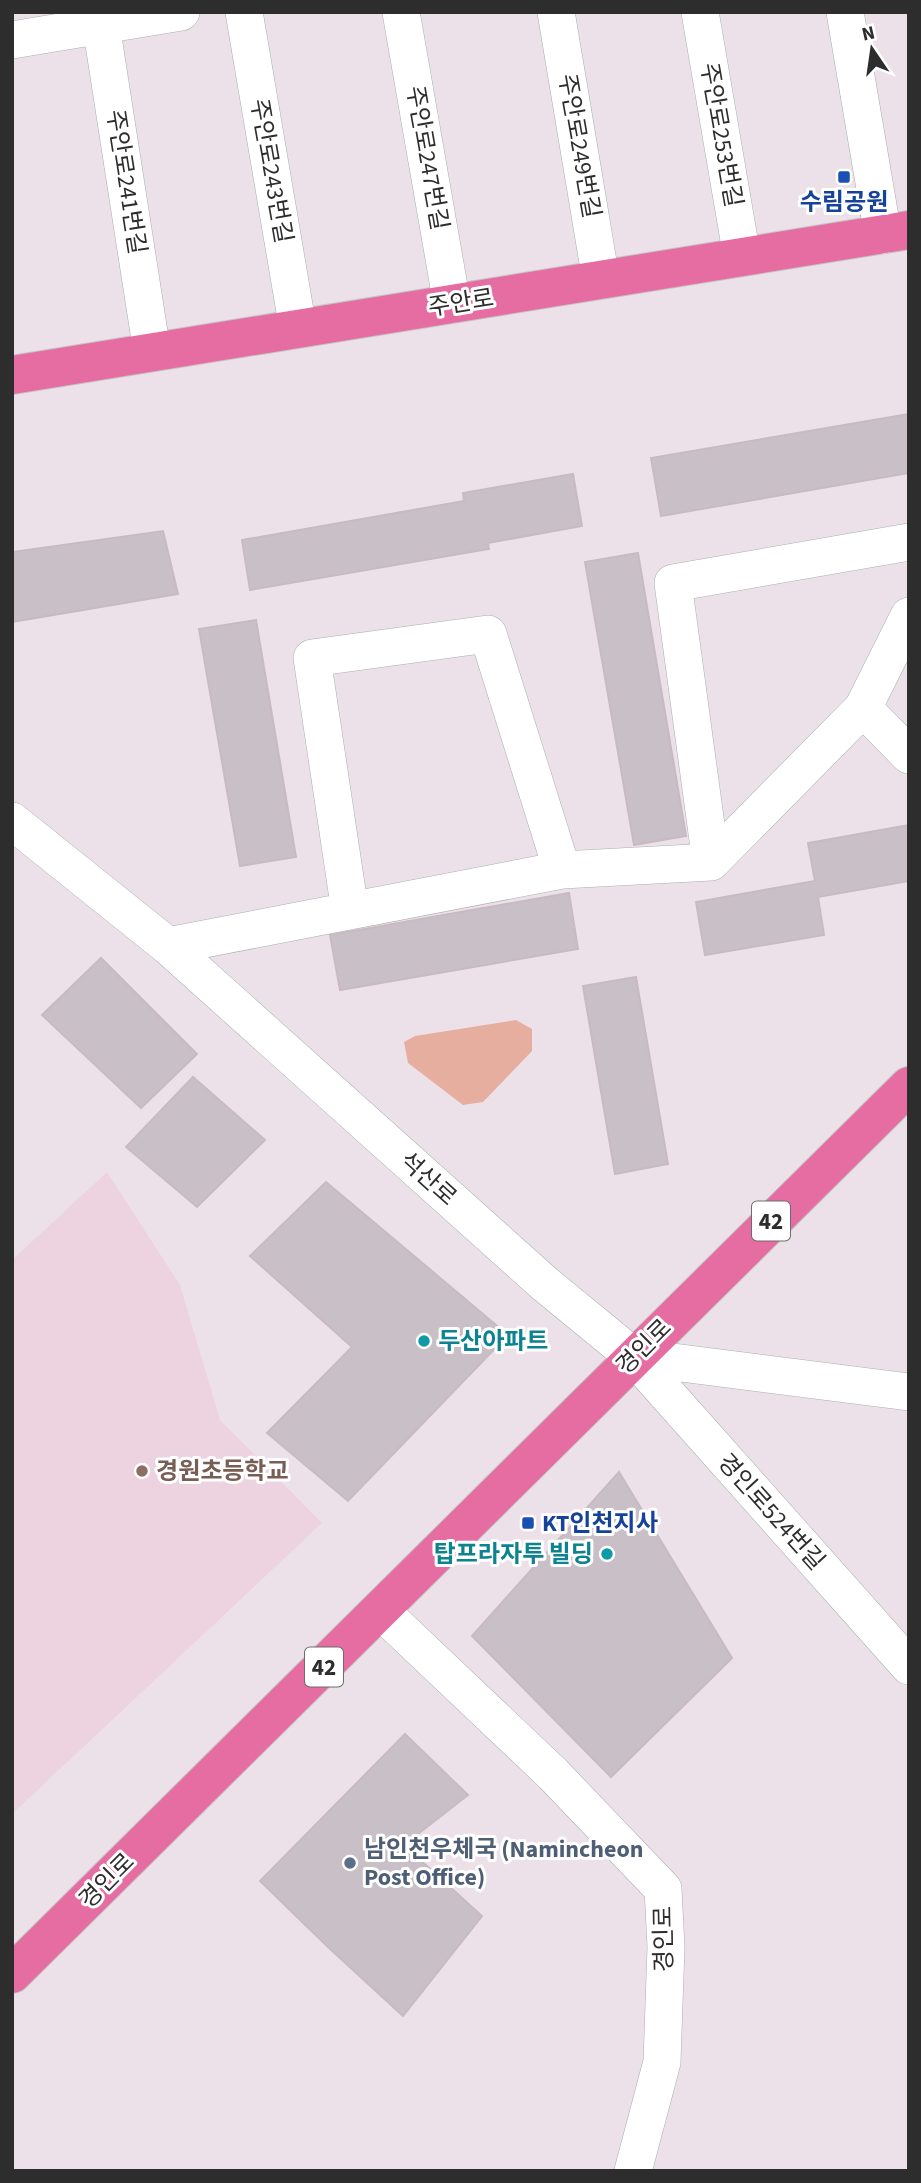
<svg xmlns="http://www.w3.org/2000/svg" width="921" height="2183" viewBox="0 0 921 2183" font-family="'Source Sans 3','Noto Sans KR',sans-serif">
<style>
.education{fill:#edd2e0}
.pitch{fill:#e5ae9f}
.building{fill:#c9bfc6;stroke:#c9bac2;stroke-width:2}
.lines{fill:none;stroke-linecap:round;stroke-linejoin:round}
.minor-casing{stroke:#a7b1ac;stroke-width:38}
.major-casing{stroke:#c4c4c4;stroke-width:40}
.minor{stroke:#fff;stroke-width:37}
.major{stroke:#e66da2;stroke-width:38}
.transit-dot{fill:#1a4fb4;stroke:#fff;stroke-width:2.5}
.culture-dot{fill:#0f9aa8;stroke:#fff;stroke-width:2.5}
.education-dot{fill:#8d6e63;stroke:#fff;stroke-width:2.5}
.service-dot{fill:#5c6f8a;stroke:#fff;stroke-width:2.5}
.labels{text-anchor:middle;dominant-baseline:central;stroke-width:6;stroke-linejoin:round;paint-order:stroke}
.shield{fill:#fff;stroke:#6c6c6c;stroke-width:2}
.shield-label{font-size:23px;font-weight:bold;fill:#2d2d2d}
.street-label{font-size:24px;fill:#2d2d2d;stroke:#fff}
.transit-label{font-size:24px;font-weight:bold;fill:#164399;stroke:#fff}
.culture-label{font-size:24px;font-weight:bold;fill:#0d838f;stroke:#fff;text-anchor:start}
.education-label{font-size:24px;font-weight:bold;fill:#785e54;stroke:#fff;text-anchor:start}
.service-label{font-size:24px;font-weight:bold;fill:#4e5e75;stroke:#fff;text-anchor:start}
</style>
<rect width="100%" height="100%" fill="#ede1e9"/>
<!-- education -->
<path class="education" d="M107 1172 180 1285 220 1420 322 1523 12 1814V1260Z"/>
<!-- pitch -->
<path class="pitch" d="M516 1020 532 1029V1051L483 1102 463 1105 408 1063 404 1042 415 1036Z"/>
<!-- building -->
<path class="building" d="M909 414V473L661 516 651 458Z
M573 474 582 526 488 543 489 549 250 590 242 540 464 501 463 493Z
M163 531 178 594 12 622V552Z
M638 553 686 836 634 845 585 562Z
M256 620 296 857 240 866 199 629Z
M909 825V881L818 897 824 935 705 955 696 902 815 881 808 843Z
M569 893 578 949 340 990 330 935Z
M101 958 197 1054 141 1108 42 1015Z
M636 977 668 1164 615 1174 583 986Z
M193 1077 265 1140 197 1207 126 1147Z
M326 1182 508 1335 348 1501 267 1433 352 1347 250 1256Z
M619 1472 732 1658 611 1777 472 1636Z
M405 1734 468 1795 404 1845 482 1916 403 2016 329 1948 260 1881Z"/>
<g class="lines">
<defs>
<path id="minor" d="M99 12 152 352
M244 12 298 329
M401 12 452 304
M556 12 601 280
M700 12 742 257
M845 12 883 235
M12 40 181 12
M909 616 863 708 909 755
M863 708 711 862 673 583 909 542
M12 821 168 946 545 1284 634 1357 909 1666
M350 911 312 658 488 634 562 870
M168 946 562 870 711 862
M634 1357 909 1392
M381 1611 553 1774 663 1889 666 1947 662 2062 633 2171"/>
<path id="major" d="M12 375 909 230
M12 1974 909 1086"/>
</defs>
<!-- minor casing -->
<use href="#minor" class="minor-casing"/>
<!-- major casing -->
<use href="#major" class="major-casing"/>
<!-- minor -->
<use href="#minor" class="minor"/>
<!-- major -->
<use href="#major" class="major"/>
</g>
<!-- markers -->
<g class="transit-dot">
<rect x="837" y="170" width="14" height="14" rx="3.5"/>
<rect x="521" y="1516" width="14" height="14" rx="3.5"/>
</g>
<g class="culture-dot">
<circle cx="424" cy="1341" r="7"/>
<circle cx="607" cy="1554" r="7"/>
</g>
<circle class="education-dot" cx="142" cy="1471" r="7"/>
<circle class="service-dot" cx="350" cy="1863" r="7"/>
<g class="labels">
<!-- shield labels -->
<g class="shield">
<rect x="752" y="1201.5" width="38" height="39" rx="5"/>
<rect x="305" y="1647.5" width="38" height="39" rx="5"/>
</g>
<g class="shield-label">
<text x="771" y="1221">42</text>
<text x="324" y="1667">42</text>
</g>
<!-- street labels -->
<g class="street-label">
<text transform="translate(721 135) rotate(80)">주안로253번길</text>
<text transform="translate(579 146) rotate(80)">주안로249번길</text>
<text transform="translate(427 158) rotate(80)">주안로247번길</text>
<text transform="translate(271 171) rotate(80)">주안로243번길</text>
<text transform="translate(126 182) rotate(81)">주안로241번길</text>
<text transform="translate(461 303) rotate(-9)">주안로</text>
<text transform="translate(428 1179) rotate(42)">석산로</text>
<text transform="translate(644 1347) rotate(-45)">경인로</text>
<text transform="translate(771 1512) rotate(48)">경인로524번길</text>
<text transform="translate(107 1881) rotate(-45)">경인로</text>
<text transform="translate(664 1939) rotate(-91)">경인로</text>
</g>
<!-- transit labels -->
<g class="transit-label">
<text x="844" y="202">수림공원</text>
<text x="542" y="1523" text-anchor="start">KT인천지사</text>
</g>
<!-- culture labels -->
<g class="culture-label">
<text x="438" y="1341">두산아파트</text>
<text x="593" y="1554" text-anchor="end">탑프라자투 빌딩</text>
</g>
<!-- education labels -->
<g class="education-label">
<text x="156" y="1471">경원초등학교</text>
</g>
<!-- service labels -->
<g class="service-label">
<text x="364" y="1849">남인천우체국 (Namincheon<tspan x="364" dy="28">Post Office)</tspan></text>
</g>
</g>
<!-- border -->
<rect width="921" height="2183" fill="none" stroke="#2d2d2d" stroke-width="28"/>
<!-- north arrow -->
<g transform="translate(872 49) rotate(347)" stroke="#ffffff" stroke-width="5" paint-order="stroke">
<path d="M0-5L12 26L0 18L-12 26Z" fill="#2d2d2d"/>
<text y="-10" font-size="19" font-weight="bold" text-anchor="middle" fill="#2d2d2d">N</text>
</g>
</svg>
